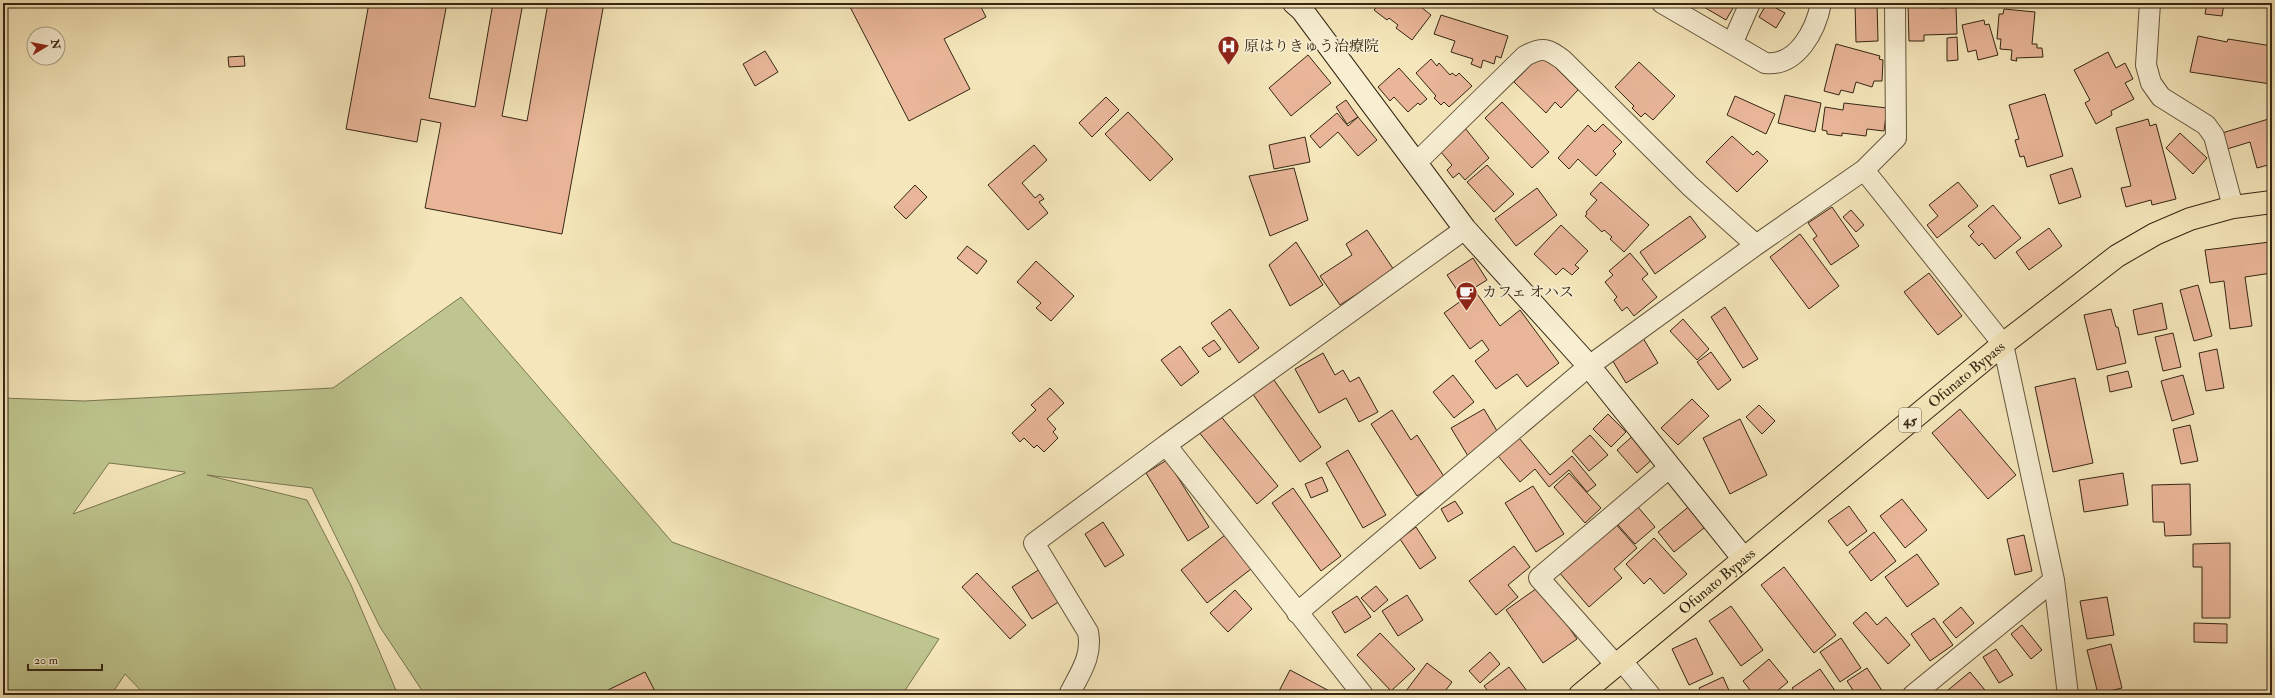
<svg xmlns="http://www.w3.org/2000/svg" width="2275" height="698" viewBox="0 0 2275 698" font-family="'IM FELL Double Pica','Noto Serif JP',serif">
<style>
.green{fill:#bec58e;stroke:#7a7650;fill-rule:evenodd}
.building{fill:#e9b699;stroke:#352613}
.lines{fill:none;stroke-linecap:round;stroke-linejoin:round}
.street-casing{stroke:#65563d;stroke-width:22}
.secondary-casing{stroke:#352613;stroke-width:24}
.highway-casing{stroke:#352613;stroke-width:24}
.street{stroke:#f8efd3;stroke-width:20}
.secondary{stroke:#f8efd3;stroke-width:22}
.highway{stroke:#f5e7bb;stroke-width:22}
.labels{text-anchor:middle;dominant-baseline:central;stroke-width:3.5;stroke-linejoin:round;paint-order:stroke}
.shield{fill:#f8efd3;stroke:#70624d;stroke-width:1}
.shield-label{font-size:14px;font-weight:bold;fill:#352613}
.poi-label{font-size:15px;fill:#352613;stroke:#f8efd3;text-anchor:start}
.street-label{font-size:15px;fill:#352613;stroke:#f8efd3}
</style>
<rect width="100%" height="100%" fill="#f5e7bb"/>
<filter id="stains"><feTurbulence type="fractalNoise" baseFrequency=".005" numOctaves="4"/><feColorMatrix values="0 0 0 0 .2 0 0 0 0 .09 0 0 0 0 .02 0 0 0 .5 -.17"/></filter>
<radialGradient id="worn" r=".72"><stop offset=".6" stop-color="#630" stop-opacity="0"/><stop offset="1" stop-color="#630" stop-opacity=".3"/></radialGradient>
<!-- green -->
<path class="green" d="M461 297 672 542 939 639 902 695H684L674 691 675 695H425L380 627 312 488 207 475 307 500 351 585 398 695H145L125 674 111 695H3V398L84 401 333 388ZM109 463 185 472V473L73 514Z"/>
<!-- building -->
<path class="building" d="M369 3H447L429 98 475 107 493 3H523L502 116 527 121 548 3H604L562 234 425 208 441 123 421 119 417 142 346 129Z
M848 3H979L986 17 944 39 970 89 909 121Z
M1380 3H1416L1431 15 1412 40 1396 28 1398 25 1389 18 1387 20 1374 10Z
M1697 3H1736L1726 20Z
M1767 3 1785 13 1776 28 1759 17Z
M1855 3H1877L1878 41 1856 42Z
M1908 3H1941V8L1956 7 1957 34 1924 35V41H1909Z
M2207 3H2224L2222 16 2205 14Z
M2004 9 2035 12 2032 44H2037V48H2042L2043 57 2016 58 2017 61 2011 60 2012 50 2000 49 2001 39H1997L1999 14H2003Z
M1441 15 1508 36 1501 58 1496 56 1494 64 1483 60 1481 68 1471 64 1473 59 1451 52 1455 41 1434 34Z
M1984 20 1985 25 1989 24 1998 55 1978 60 1976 50 1968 52 1962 25Z
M2198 36 2227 42 2228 39 2272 46 2271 84 2190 72Z
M1957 37 1958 60 1947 61V38Z
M1836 44 1880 56 1879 59 1883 60 1882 81H1874L1872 87 1856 82 1853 93 1841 90 1839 95 1824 91Z
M765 51 778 72 755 86 743 64Z
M1544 52 1550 62 1578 90 1561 108 1555 102 1546 113 1514 82Z
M2108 52 2116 68 2125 63 2133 79 2125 83 2134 99 2111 111 2112 115 2096 124 2085 103 2090 100 2074 70Z
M1308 55 1331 83 1291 116 1269 88Z
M244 56 245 66 229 67 228 57Z
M1431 59 1437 66 1439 63 1450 75 1452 73 1456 76 1459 73 1472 86 1449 107 1444 102 1441 105 1434 98 1436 96 1416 73Z
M1639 62 1675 96 1653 120 1645 113 1641 117 1632 108 1634 106 1615 87Z
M1399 68 1427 99 1420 105 1418 103 1408 112 1394 97 1390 101 1378 87Z
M2045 94 2063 156 2027 167 2024 156 2020 157 2015 140 2019 139 2009 105Z
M1785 95 1821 103 1815 132 1778 123Z
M1735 96 1775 114 1766 134 1727 115Z
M1106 97 1119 110 1092 137 1079 123Z
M1346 100 1358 117 1347 124 1336 107Z
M1502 102 1549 152 1532 168 1485 118Z
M1844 103 1887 108 1884 131 1867 129 1866 136 1842 133V136L1827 134V131L1822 130 1825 107 1843 110Z
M1128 112 1173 159 1150 181 1105 134Z
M1337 113 1348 126 1358 117 1377 140 1358 156 1338 132 1320 148 1310 136Z
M2272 118V164L2257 168 2250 142 2227 149 2222 133Z
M2148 119 2150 126 2156 124 2176 199 2152 205 2151 200 2126 207 2121 188 2131 186 2116 128Z
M1603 124 1622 142 1613 151 1616 154 1596 176 1578 159 1569 169 1558 158 1588 125 1595 132Z
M1465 128 1489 158 1465 180 1459 173 1453 178 1447 170 1452 165 1440 151Z
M2180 133 2207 158 2193 174 2166 148Z
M1732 136 1753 155 1757 151 1768 161 1737 192 1706 162Z
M1305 137 1310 162 1274 169 1269 145Z
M1034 145 1047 160 1022 183 1035 198 1040 194 1044 199 1039 202 1048 213 1028 230 988 185Z
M1487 165 1514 194 1494 212 1467 182Z
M1294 168 1308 220 1270 236 1249 176Z
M2072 168 2081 197 2059 204 2050 175Z
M1601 182 1649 225 1624 252 1610 239 1612 237 1604 230 1602 232 1585 216 1587 214 1586 212 1597 200 1590 194Z
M1958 182 1978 206 1937 238 1927 225 1938 216 1929 205Z
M915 185 927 197 906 219 894 207Z
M1537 188 1557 215 1516 246 1495 219Z
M1993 205 2021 238 1995 259 1982 243 1979 246 1970 236 1974 232 1968 226Z
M1832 207 1859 246 1831 265 1813 239 1817 236 1808 223Z
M1851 210 1864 225 1856 232 1843 217Z
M1690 216 1706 237 1655 274 1640 252Z
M1561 225 1588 251 1575 265 1579 268 1572 275 1563 268 1556 275 1534 254Z
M2049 228 2062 246 2029 270 2016 252Z
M1367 230 1394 270 1340 305 1320 276 1352 255 1346 244Z
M1800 234 1839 286 1809 309 1770 257Z
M1296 242 1323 285 1290 306 1269 265Z
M2270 242 2272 273 2245 277 2252 326 2230 329 2224 281 2210 283 2205 250Z
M967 246 987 261 977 274 957 258Z
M1630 253 1648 274 1642 279 1657 297 1634 316 1627 307 1622 311 1614 300 1617 297 1605 282 1613 275 1609 271Z
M1473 258 1487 280 1461 296 1447 275Z
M1036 261 1074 296 1051 321 1036 308 1041 303 1017 282Z
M1929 273 1962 316 1938 335 1904 292Z
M2198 285 2212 336 2194 341 2180 290Z
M1475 291 1500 326 1520 310 1559 363 1527 387 1517 374 1496 389 1475 361 1489 350 1482 340 1470 349 1444 313Z
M2162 303 2167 329 2138 335 2133 310Z
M1725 307 1758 359 1743 368 1711 317Z
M1230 309 1259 348 1239 363 1211 323Z
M2111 309 2116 327H2118L2126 363 2097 370 2084 315Z
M1683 319 1709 349 1697 360 1670 331Z
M2173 333 2181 367 2163 371 2155 337Z
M1643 338 1658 363 1626 383 1611 358Z
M1214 340 1221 349 1209 357 1202 348Z
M1180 346 1199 372 1181 386 1161 360Z
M2217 349 2224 388 2206 391 2199 353Z
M1711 352 1731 380 1718 390 1697 362Z
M1323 353 1335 375 1343 370 1350 382 1359 377 1378 412 1359 422 1346 398 1319 413 1295 369Z
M2128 371 2132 387 2110 392 2107 376Z
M1269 373 1321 447 1300 462 1248 387Z
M1453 375 1474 402 1454 418 1433 392Z
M2183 375 2194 414 2172 421 2161 381Z
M2075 378 2093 463 2053 472 2035 387Z
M1050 388 1064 403 1047 419 1056 429 1053 432 1058 438 1044 452 1037 445 1034 448 1024 438 1020 442 1012 433 1036 410 1031 405Z
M1692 399 1709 416 1678 445 1661 428Z
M1759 405 1775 421 1762 434 1746 417Z
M1484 409 1500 436 1468 456 1451 428Z
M1960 409 2016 475 1988 499 1932 433Z
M1392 410 1411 440 1417 435 1445 478 1417 496 1371 424Z
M1219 414 1278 486 1257 504 1198 431Z
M1608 414 1626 432 1611 447 1593 429Z
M1740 419 1767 475 1730 494 1703 438Z
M2190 425 2198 461 2181 464 2173 429Z
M1635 434 1655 457 1637 473 1617 450Z
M1590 435 1608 455 1589 471 1572 451Z
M1519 438 1550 475 1572 456 1596 485 1587 492 1569 470 1549 487 1535 469 1520 482 1498 456Z
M1348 450 1386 515 1363 528 1326 463Z
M1167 460 1209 527 1188 541 1146 473Z
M1569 473 1601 508 1585 523 1554 487Z
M2123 473 2128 505 2084 512 2079 480Z
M1322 477 1328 491 1311 498 1305 484Z
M2190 484 2191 535 2165 536 2164 522H2153L2152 485Z
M1533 486 1564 534 1536 552 1505 503Z
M1293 488 1341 556 1321 571 1272 503Z
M1902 499 1927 530 1905 548 1880 516Z
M1455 501 1463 513 1448 522 1441 509Z
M1692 504 1709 524 1674 552 1658 532Z
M1849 506 1867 531 1847 546 1828 521Z
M1638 507 1655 527 1635 544 1618 525Z
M1103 522 1124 555 1105 567 1085 534Z
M1614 522 1637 548 1614 569 1622 578 1589 607 1558 571Z
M1416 527 1436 558 1420 569 1400 539Z
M1874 532 1896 561 1871 581 1849 552Z
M1225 535 1251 569 1207 603 1181 570Z
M2024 535 2032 571 2015 575 2007 539Z
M1654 538 1687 574 1664 594 1650 578 1644 584 1626 564Z
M2230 543V618H2202V567H2193V544Z
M1514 546 1530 567 1508 585 1518 597 1496 615 1469 581Z
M1917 554 1939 584 1907 607 1885 577Z
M1784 567 1836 635 1814 653 1761 585Z
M1040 569 1060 601 1032 619 1012 587Z
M977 573 1026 625 1010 639 962 587Z
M1376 586 1388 600 1374 612 1361 598Z
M1540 586 1577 639 1543 663 1506 610Z
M1235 590 1252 609 1228 632 1210 613Z
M1407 595 1423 620 1398 636 1382 611Z
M1357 596 1371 617 1345 633 1332 612Z
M2107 597 2114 635 2087 639 2080 601Z
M1731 606 1763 650 1741 666 1709 621Z
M1961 607 1974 623 1956 638 1943 622Z
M1866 612 1877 625 1886 617 1910 645 1888 664 1853 623Z
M1934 618 1953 645 1930 661 1911 634Z
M2194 623 2227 624V643L2194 642Z
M2022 625 2042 650 2031 659 2011 634Z
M1380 633 1415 669 1391 691 1357 655Z
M1696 638 1713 674 1689 685 1672 649Z
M1841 638 1861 668 1840 682 1820 652Z
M2111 644 2122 688 2098 694 2087 650Z
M1996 649 2013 675 1999 683 1983 657Z
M1490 652 1500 664 1480 683 1469 671Z
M1769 659 1788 682 1772 695H1754L1743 681Z
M1427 663 1452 682 1442 695H1403Z
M1509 667 1530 695H1491L1484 686Z
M1867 668 1885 695H1856L1847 681Z
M1820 669 1838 695H1797L1792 688Z
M1290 670 1337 695H1277Z
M645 672 657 695H610L608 690Z
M1970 672 1989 695H1942Z
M1723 677 1731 695H1703L1699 688Z"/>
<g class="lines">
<defs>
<path id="street" d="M1662 3 1765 63C1797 67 1816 30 1821 3
M2150 3 2146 65 2151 83 2161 97 2206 125 2214 136 2233 207
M1732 44 1750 3
M1416 163 1525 56C1543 46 1548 49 1563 60L1690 186 1756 245
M1864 170 1896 138 1895 3
M1297 613 1589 366 1756 245 1864 170 2003 344 2054 580 2068 695
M1621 660 1650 695
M1615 664 1539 578 1670 467
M1069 695C1079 674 1093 657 1088 632L1034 543 1166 445
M1363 695 1166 445 1465 229
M1913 695 2054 580"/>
<path id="secondary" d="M1294 3 1302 10 1465 229 1589 366 1743 558"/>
<g id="highway">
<path id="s1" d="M1580 695 2003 344 2117 256 2155 234 2190 219 2233 207 2272 202"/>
</g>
</defs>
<!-- street casing -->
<use href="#street" class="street-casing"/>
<!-- secondary casing -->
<use href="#secondary" class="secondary-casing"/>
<!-- highway casing -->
<use href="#highway" class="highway-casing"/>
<!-- street -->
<use href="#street" class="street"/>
<!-- secondary -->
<use href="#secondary" class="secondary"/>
<!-- highway -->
<use href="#highway" class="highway"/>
</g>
<!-- icons -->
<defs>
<symbol id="hospital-pin" viewBox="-11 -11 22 30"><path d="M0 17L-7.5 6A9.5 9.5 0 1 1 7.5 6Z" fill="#8f2418" stroke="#f8efd3"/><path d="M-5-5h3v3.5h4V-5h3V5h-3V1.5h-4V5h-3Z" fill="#fff"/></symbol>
<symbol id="cafe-pin" viewBox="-11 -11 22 30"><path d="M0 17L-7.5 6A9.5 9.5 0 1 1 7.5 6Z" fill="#8f2418" stroke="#f8efd3"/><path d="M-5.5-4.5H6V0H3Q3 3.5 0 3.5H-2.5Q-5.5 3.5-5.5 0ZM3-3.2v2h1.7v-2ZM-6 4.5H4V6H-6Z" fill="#fff"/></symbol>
</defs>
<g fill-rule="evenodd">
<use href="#hospital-pin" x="1216" y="34" width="25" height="34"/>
<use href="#cafe-pin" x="1454" y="280" width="25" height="34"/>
</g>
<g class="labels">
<!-- shield labels -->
<rect class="shield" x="1899" y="408" width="22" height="24" rx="3"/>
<g class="shield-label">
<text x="1910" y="420">45</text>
</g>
<!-- poi labels -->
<g class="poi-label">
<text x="1244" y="46">原はりきゅう治療院</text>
<text x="1482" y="292">カフェ オハス</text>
</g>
<!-- street labels -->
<g class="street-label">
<text stroke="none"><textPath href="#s1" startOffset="502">Ofunato Bypass</textPath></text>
<text stroke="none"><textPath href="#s1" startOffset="178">Ofunato Bypass</textPath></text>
</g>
</g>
<!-- margin -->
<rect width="2275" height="698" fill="none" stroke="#f5e7bb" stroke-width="16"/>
<rect x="4" y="4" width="2267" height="690" fill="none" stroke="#352613" stroke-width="2"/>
<rect x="8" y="8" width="2259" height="682" fill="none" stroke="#352613"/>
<!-- north arrow -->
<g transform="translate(46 46) rotate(80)"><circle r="19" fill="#f8efd3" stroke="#aa9f86"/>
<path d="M0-3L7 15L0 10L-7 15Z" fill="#8f2418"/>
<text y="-6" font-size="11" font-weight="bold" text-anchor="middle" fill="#352613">N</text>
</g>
<!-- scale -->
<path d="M28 664v6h74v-6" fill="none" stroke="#352613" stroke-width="2"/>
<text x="34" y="664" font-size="12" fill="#352613" stroke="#f8efd3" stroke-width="3" paint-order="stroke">20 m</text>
<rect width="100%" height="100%" filter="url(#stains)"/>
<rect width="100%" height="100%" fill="url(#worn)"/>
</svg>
